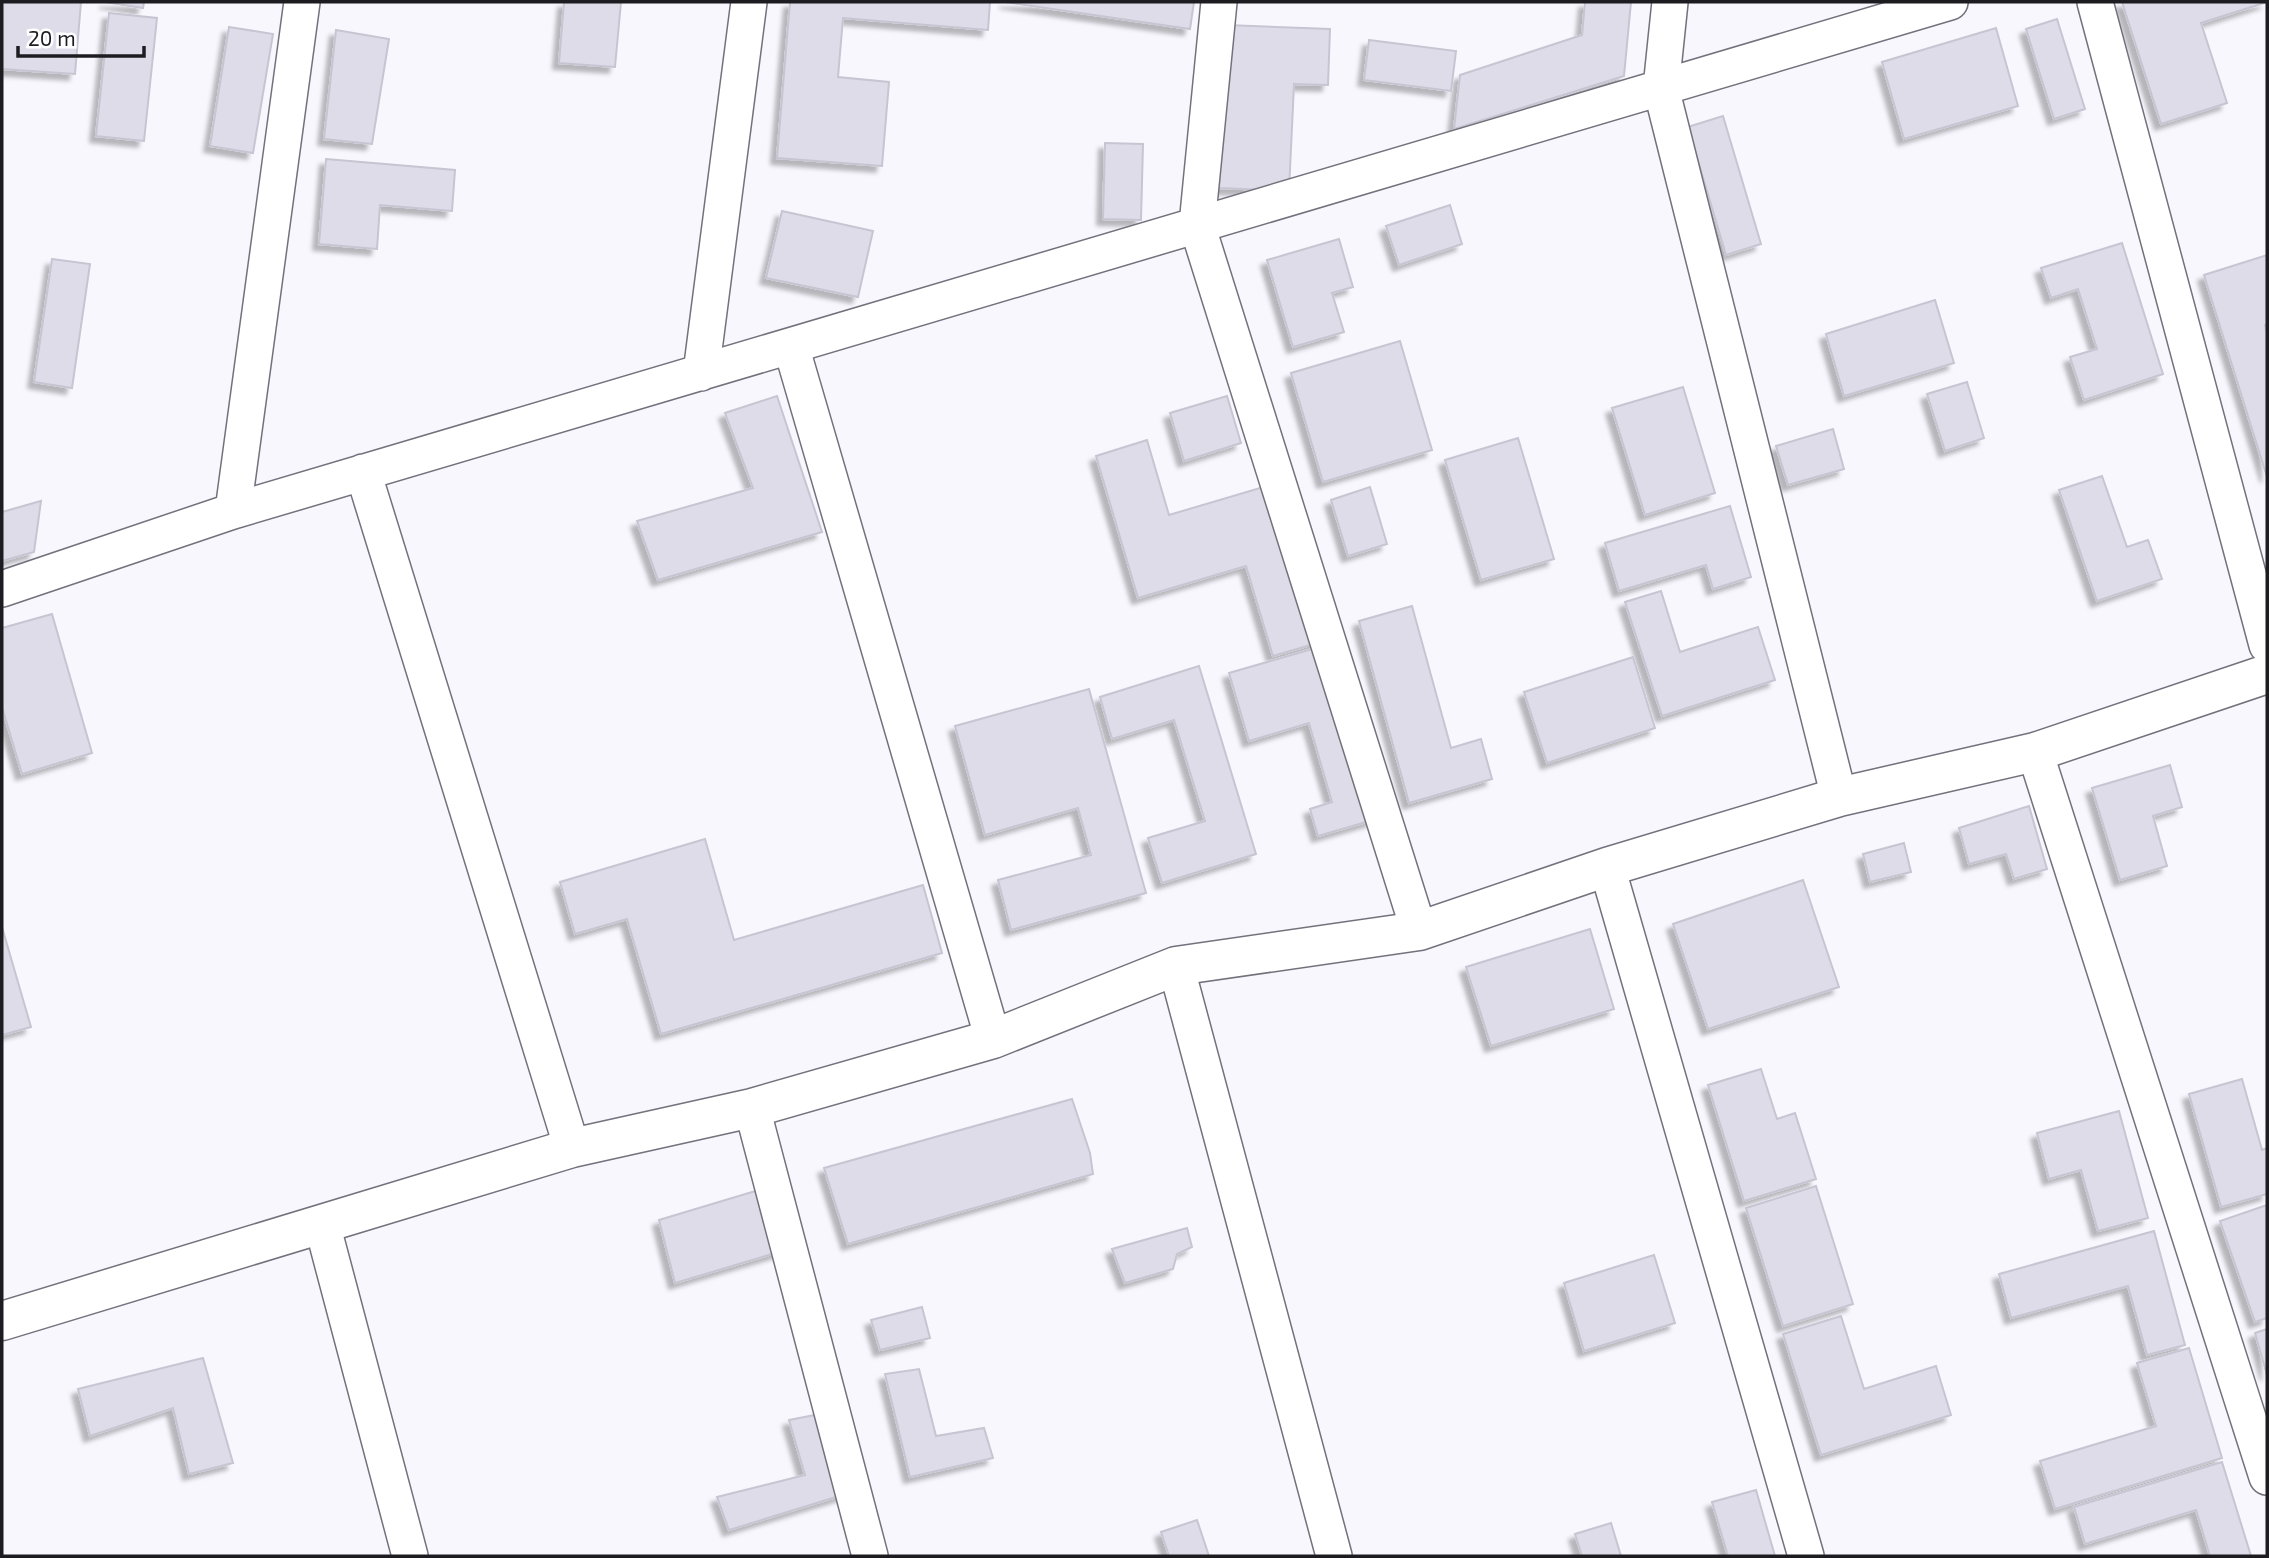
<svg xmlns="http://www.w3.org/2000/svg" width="2269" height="1558" viewBox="0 0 2269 1558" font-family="'Exo 2',sans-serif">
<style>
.building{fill:#dedce9;stroke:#c7c5d1;stroke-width:2;filter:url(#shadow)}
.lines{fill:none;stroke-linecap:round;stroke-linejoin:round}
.minor-casing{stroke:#73717c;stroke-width:38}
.tertiary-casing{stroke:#73717c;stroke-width:41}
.minor{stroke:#fff;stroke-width:35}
.tertiary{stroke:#fff;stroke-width:38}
</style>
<defs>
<filter id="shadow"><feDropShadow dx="-6" dy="6" stdDeviation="2" flood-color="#0004"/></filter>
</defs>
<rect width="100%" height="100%" fill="#f8f7fe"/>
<!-- building -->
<path class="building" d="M2 2H81L75 74 2 69Z
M105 2H144L143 8Z
M564 2H621L615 67 559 63Z
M790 2H990L988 30 843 18 838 77 889 82 882 166 777 158Z
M1005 2H1194L1190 29Z
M1585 2H1631L1624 76 1454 129 1460 75 1582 35Z
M2122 2H2267L2201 23 2227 103 2161 124Z
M109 13 157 18 144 141 96 136Z
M2057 19 2085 109 2054 119 2026 29Z
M1226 25 1330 29 1328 85 1294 84 1289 191 1219 188Z
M229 27 273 34 253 153 210 146Z
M1996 28 2018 106 1904 139 1882 62Z
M336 30 389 39 372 144 324 139Z
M1369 40 1456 51 1451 91 1364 80Z
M1723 116 1761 244 1726 255 1688 127Z
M1105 143 1143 144 1141 220 1103 219Z
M326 159 455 170 452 211 380 205 377 249 319 244Z
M1450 205 1462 244 1399 265 1386 226Z
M782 211 873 231 858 297 766 278Z
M1339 239 1353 287 1332 293 1344 332 1293 347 1267 260Z
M2122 243 2163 374 2084 400 2070 357 2097 349 2078 289 2051 298 2041 268Z
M2267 255V324L2265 325 2267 333V477L2204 275Z
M52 259 90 264 72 388 34 382Z
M1935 300 1954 363 1844 396 1826 334Z
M1400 341 1432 450 1323 482 1291 373Z
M1967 382 1984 438 1945 451 1927 394Z
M1683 387 1715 493 1645 515 1612 408Z
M777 396 822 532 658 580 637 521 753 488 725 413Z
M1227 396 1241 443 1184 461 1170 413Z
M1833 429 1844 469 1788 485 1776 446Z
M1518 438 1554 559 1481 580 1445 460Z
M1147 440 1169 515 1277 483 1324 641 1273 656 1246 566 1138 598 1096 456Z
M2102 476 2127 547 2148 540 2162 579 2097 601 2059 490Z
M1370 487 1387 544 1348 556 1331 500Z
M41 501 34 552 2 561V512Z
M1730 506 1751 577 1713 589 1706 565 1619 591 1605 543Z
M1661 591 1680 652 1758 627 1775 680 1662 716 1625 602Z
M1412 606 1451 748 1481 739 1492 779 1409 803 1359 621Z
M52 614 92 753 22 774 2 707V628Z
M1323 646 1373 820 1318 836 1310 809 1332 802 1309 723 1249 741 1229 673Z
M1633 657 1655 728 1547 763 1524 692Z
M1199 666 1256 854 1162 883 1148 838 1205 821 1174 720 1112 739 1100 697Z
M1089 689 1146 893 1011 930 998 880 1091 855 1078 808 985 835 955 726Z
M2170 765 2182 807 2153 816 2167 866 2120 880 2092 788Z
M2029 806 2047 869 2014 879 2006 854 1969 864 1959 828Z
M705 839 734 940 923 885 942 953 661 1034 627 919 575 934 560 882Z
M1904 843 1911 872 1870 882 1863 854Z
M1803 880 1839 987 1708 1029 1673 924Z
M2 927 31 1027 2 1035Z
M1590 929 1614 1009 1491 1046 1466 967Z
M1761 1069 1777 1119 1795 1113 1816 1179 1744 1201 1708 1085Z
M2242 1079 2262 1150 2267 1148V1194L2221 1207 2189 1094Z
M1072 1099 1090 1153 1093 1174 848 1244 824 1168Z
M2119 1111 2148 1218 2098 1231 2081 1170 2049 1179 2037 1133Z
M1816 1186 1853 1304 1783 1326 1746 1208Z
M762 1189 779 1252 675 1283 659 1220Z
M2267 1205V1318L2255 1322 2220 1221Z
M1187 1228 1192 1247 1177 1254 1173 1269 1125 1283 1112 1249Z
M2154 1231 2185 1345 2147 1355 2128 1286 2011 1318 1999 1274Z
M1654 1255 1675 1323 1584 1351 1564 1283Z
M922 1307 930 1338 880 1350 871 1320Z
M1841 1316 1864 1389 1936 1366 1951 1415 1821 1455 1783 1334Z
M2267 1329V1375L2255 1333Z
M2189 1348 2222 1458 2055 1509 2040 1461 2156 1426 2137 1363Z
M203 1358 233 1463 189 1474 173 1408 90 1436 78 1389Z
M919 1369 936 1436 984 1428 993 1458 910 1477 885 1374Z
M825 1413 849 1493 729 1530 717 1497 805 1475 789 1420Z
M2222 1462 2251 1556H2210L2196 1510 2085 1544 2074 1507Z
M1756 1490 1775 1556H1728L1712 1502Z
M1197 1520 1209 1556H1169L1161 1532Z
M1611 1523 1621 1556H1582L1575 1534Z"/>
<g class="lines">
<defs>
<path id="minor" d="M1219 2 1197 225 1419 931
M1670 2 1661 88 1839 797
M2095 2 2267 645
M791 346 993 1039
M701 373 749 2
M363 472 572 1148
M233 511 302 2
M2 589 233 511 1950 2
M2035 752 2267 1477
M1607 867 1806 1556
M1176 966 1334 1556
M752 1108 870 1556
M322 1224 410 1556"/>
<path id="tertiary" d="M2 1321 572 1148 752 1108 993 1039 1176 966 1419 931 1607 867 1839 797 2035 752 2267 674"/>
</defs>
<!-- minor casing -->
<use href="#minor" class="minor-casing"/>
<!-- tertiary casing -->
<use href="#tertiary" class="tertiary-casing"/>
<!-- minor -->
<use href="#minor" class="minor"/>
<!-- tertiary -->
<use href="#tertiary" class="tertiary"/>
</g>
<!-- border -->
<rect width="2269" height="1558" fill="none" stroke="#1d1c21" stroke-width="7"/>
<!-- scale -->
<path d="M18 46v10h126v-10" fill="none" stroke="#1d1c21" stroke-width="3.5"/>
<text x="28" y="46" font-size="21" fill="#1d1c21" stroke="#ffffff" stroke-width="5" paint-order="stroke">20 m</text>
</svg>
